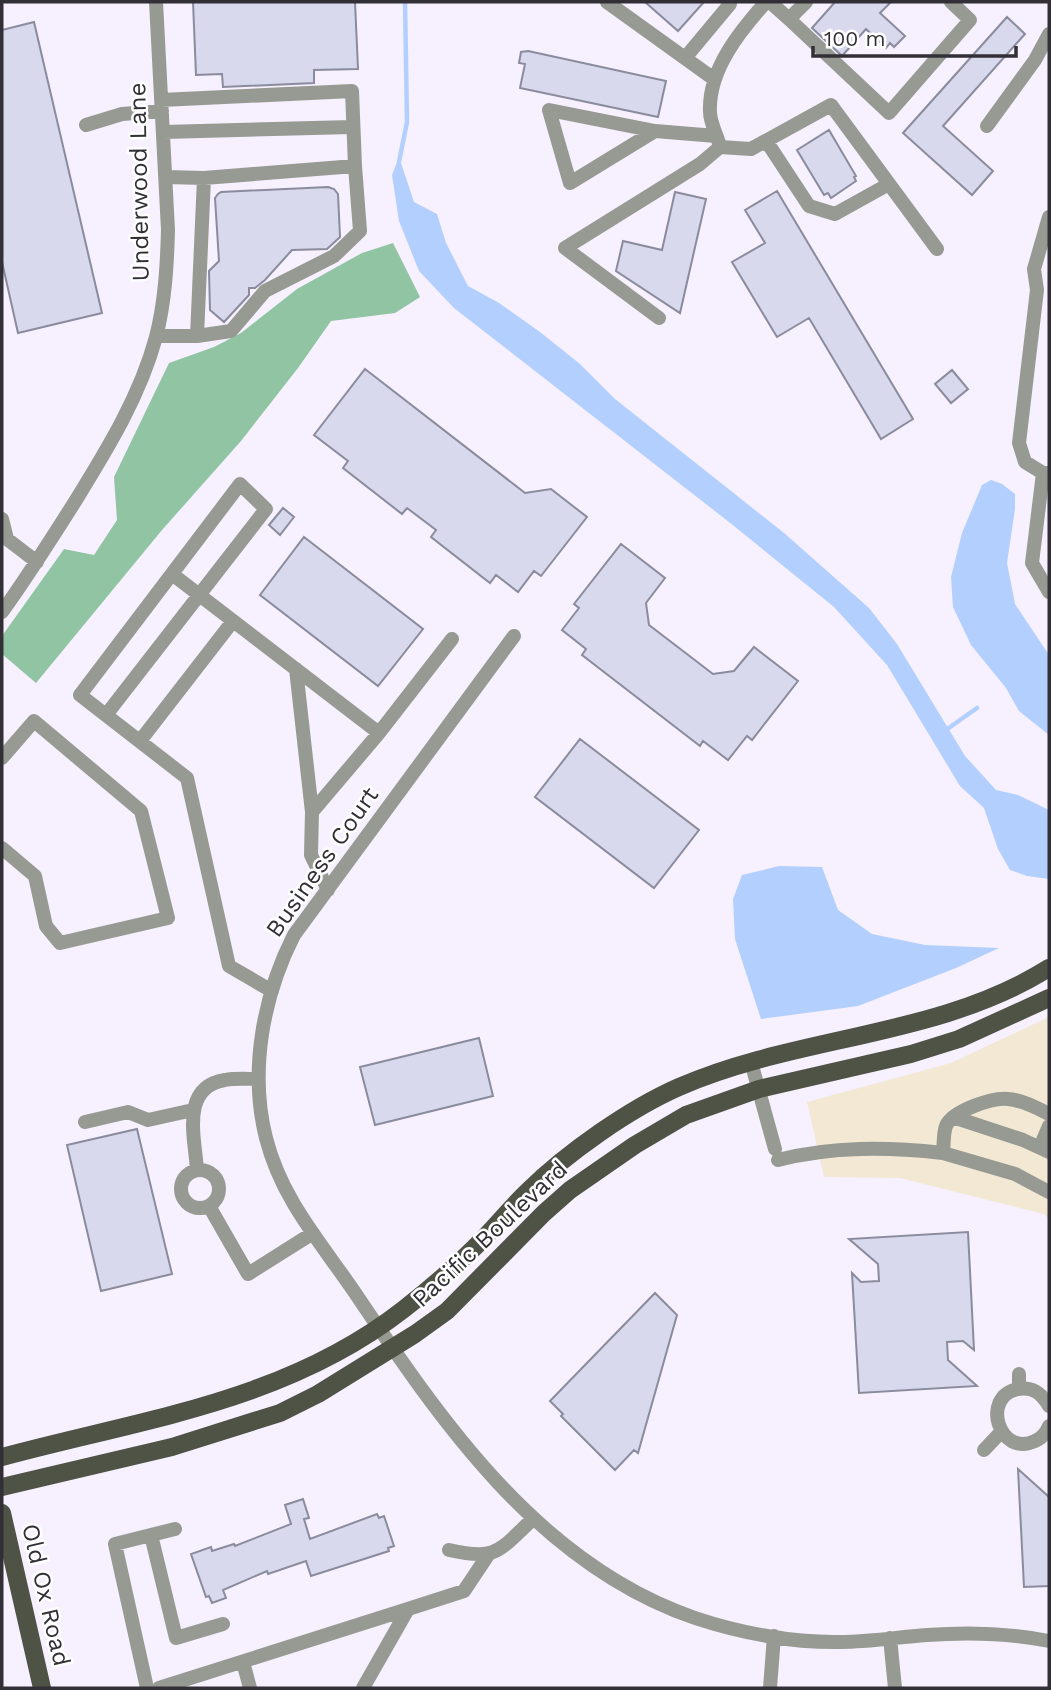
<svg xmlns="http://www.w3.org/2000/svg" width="1051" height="1690" viewBox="0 0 1051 1690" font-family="'Work Sans',sans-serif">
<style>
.commercial{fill:#f2e8d3}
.forest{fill:#91c4a2}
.water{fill:#b3cffe}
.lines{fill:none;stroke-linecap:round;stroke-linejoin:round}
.stream{stroke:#b3cffe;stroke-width:4.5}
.building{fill:#d8d9ed;stroke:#8a8b9d;stroke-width:2}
.minor{stroke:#979a92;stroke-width:14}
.major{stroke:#4e5345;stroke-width:18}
.labels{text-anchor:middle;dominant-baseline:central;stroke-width:5;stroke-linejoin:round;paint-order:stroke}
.street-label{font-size:24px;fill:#322f36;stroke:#fff}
</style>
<rect width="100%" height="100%" fill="#f6f0ff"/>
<!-- commercial -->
<path class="commercial" d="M1049 1017V1219L1044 1214 900 1178 824 1177 807 1102 951 1063Z"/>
<!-- forest -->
<path class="forest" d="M393 243 420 297 395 313 331 321 298 368 241 441 162 530 36 683 2 654V636L64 549 94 555 117 520 114 477 169 363 214 347 241 333 297 289 362 253Z"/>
<!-- water -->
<path class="water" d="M399 157 414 202 437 214 446 243 468 286 499 303 540 332 580 364 615 399 784 533 869 608 897 644 965 756 996 790 1018 795 1049 810V879L1027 876 1010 870 998 849 984 808 960 786 887 665 834 607 729 522 454 308 419 271 399 221 392 175Z
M991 480 1002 484 1015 494V509L1007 563 1015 604 1049 655V735L1019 711 1006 688 971 645 953 607 951 577 962 533 982 485Z
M779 866 822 867 838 910 872 934 925 945 999 948 956 968 858 1006 761 1019 735 939 733 899 742 875Z"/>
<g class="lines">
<!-- stream -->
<path class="stream" d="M399 162 407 122 405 2
M943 732 977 708"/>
</g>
<!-- building -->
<path class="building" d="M193 2H355L358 69 314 70V83L223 87 222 74 196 75Z
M645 2H704L678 31Z
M835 2H891L880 13 905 36 894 47 890 43 886 48 866 29 842 56 812 28Z
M1007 17 1025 34 943 126 993 171 972 195 903 133Z
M34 22 102 313 18 333 2 262V30Z
M528 51 666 81 658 117 520 88 525 64 519 63 521 52Z
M829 130 856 176 854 177 856 181 831 198 828 193 824 195 797 150Z
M328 187 334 189 338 194 340 237 327 249 292 250 265 280 255 288H249V295L224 322 210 310 209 271 219 261 215 198 218 194 221 192Z
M777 191 913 419 881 439 809 318 777 337 732 262 765 243 745 210Z
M675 192 706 199 680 313 616 271 623 241 662 250Z
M365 369 525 493 551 489 587 517 541 576 534 571 518 592 496 575 490 583 431 537 436 530 407 508 402 514 343 468 348 461 314 435Z
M952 370 968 389 951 403 935 384Z
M283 508 294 517 280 535 269 525Z
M304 537 423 629 378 686 260 595Z
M621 544 665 578 646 603 649 625 713 674 734 671 754 647 798 681 752 740 747 736 728 760 703 741 700 746 582 655 586 649 562 630 579 608 574 604Z
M580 739 699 830 654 888 535 797Z
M479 1038 493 1096 375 1125 360 1067Z
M137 1129 172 1274 101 1291 67 1145Z
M968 1232 974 1350 963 1341 947 1342 948 1360 977 1386 859 1393 852 1273 861 1282 879 1281 878 1264 849 1239Z
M655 1293 677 1315 638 1453 634 1450 615 1470 561 1416 563 1414 550 1401Z
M1018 1469 1049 1497V1586L1024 1587Z
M303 1499 309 1518 304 1519 310 1539 377 1514 379 1518 384 1516 394 1546 388 1548 389 1551 311 1576 306 1561 268 1574 267 1571 223 1590 226 1598 212 1603 209 1596 206 1597 191 1554 211 1547 212 1551 234 1544 235 1546 291 1524 285 1505Z"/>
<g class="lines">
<!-- minor -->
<path class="minor" d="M607 2 714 79
M770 2 789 19 806 2
M789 19 889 113 970 20 951 2
M685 58 730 4
M161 100 352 91 355 166
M86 125 122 114 162 111
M987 126 1035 60 1049 34
M655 131 570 183 549 110 655 131 716 136
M164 132 352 127
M767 142 809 206 835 214 889 184
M719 143C716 133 710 122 710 112 708 70 740 31 766 2
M166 177 204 178 355 166 360 231 334 256 265 291 231 331 197 336
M1049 217 1034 269 1037 290 1019 443 1025 462 1043 473H1049
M659 318 565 248 700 164 720 147 751 149 831 105 937 249
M156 336H197L204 178
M1043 473 1032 563 1049 592
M2 519 7 539 37 562
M172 574 379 733
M2 612C28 576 52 538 76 500 108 448 140 396 156 337 165 302 167 266 168 230L156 2
M514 636 294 935C263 996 249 1071 266 1138 281 1197 317 1238 351 1287 440 1419 537 1564 695 1618 740 1633 793 1643 841 1642 869 1642 898 1637 927 1635 968 1632 1009 1633 1049 1641
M296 669 312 812 311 855 328 890
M106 715 266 509 240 484 80 695 187 778 229 966 272 991
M140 741 233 621
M2 758 34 721 141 811 168 918 60 943 46 926 35 876 2 848
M312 812 379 733 452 639
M751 1062 775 1149
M953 1117 1023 1140 1049 1152
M85 1122 128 1112 148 1120 193 1110
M1040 1147 1049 1126
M943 1153 1015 1174 1049 1192
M778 1160C833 1146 887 1147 943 1153 944 1145 943 1134 946 1126 952 1111 993 1097 1008 1099 1022 1100 1037 1108 1049 1114
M181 1189a19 19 0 1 1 38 0a19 19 0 1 1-38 0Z
M197 1170C195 1138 180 1087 225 1080 235 1078 247 1079 258 1079
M209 1206 248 1274 313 1233
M1019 1389V1374
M1049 1406C1042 1394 1033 1386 1018 1389 980 1396 999 1458 1035 1441 1042 1438 1046 1434 1049 1426
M984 1450 1001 1432
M151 1535 176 1638 223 1624
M449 1550C498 1561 498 1551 533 1519
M890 1638 895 1688
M243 1662 250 1688
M147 1688 115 1544 175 1529
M159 1688 408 1609
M363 1688 408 1609 464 1591 488 1555
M770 1688 774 1636"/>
<!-- major -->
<path class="major" d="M2 1457C142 1419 285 1402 404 1309 427 1291 455 1267 475 1247 494 1229 509 1209 528 1191 567 1153 629 1109 679 1087 798 1035 937 1038 1049 968
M2 1487 172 1447 280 1413 318 1394 415 1334 447 1311 544 1213 570 1190 635 1145 686 1115 759 1089 911 1054 959 1039 1049 998
M2 1513 42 1688"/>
</g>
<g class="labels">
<!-- street labels -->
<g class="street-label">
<text transform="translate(139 182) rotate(-91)">Underwood Lane</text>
<text transform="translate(322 862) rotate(-55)">Business Court</text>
<text transform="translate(490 1234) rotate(-43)">Pacific Boulevard</text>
<text transform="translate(46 1595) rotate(77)">Old Ox Road</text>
</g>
</g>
<!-- border -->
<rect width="1051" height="1690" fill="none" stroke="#322f36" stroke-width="7"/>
<!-- scale -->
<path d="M813 46v10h203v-10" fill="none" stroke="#322f36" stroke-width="3.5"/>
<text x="824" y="46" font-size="21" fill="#322f36" stroke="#ffffff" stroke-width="5" paint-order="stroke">100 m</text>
</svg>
